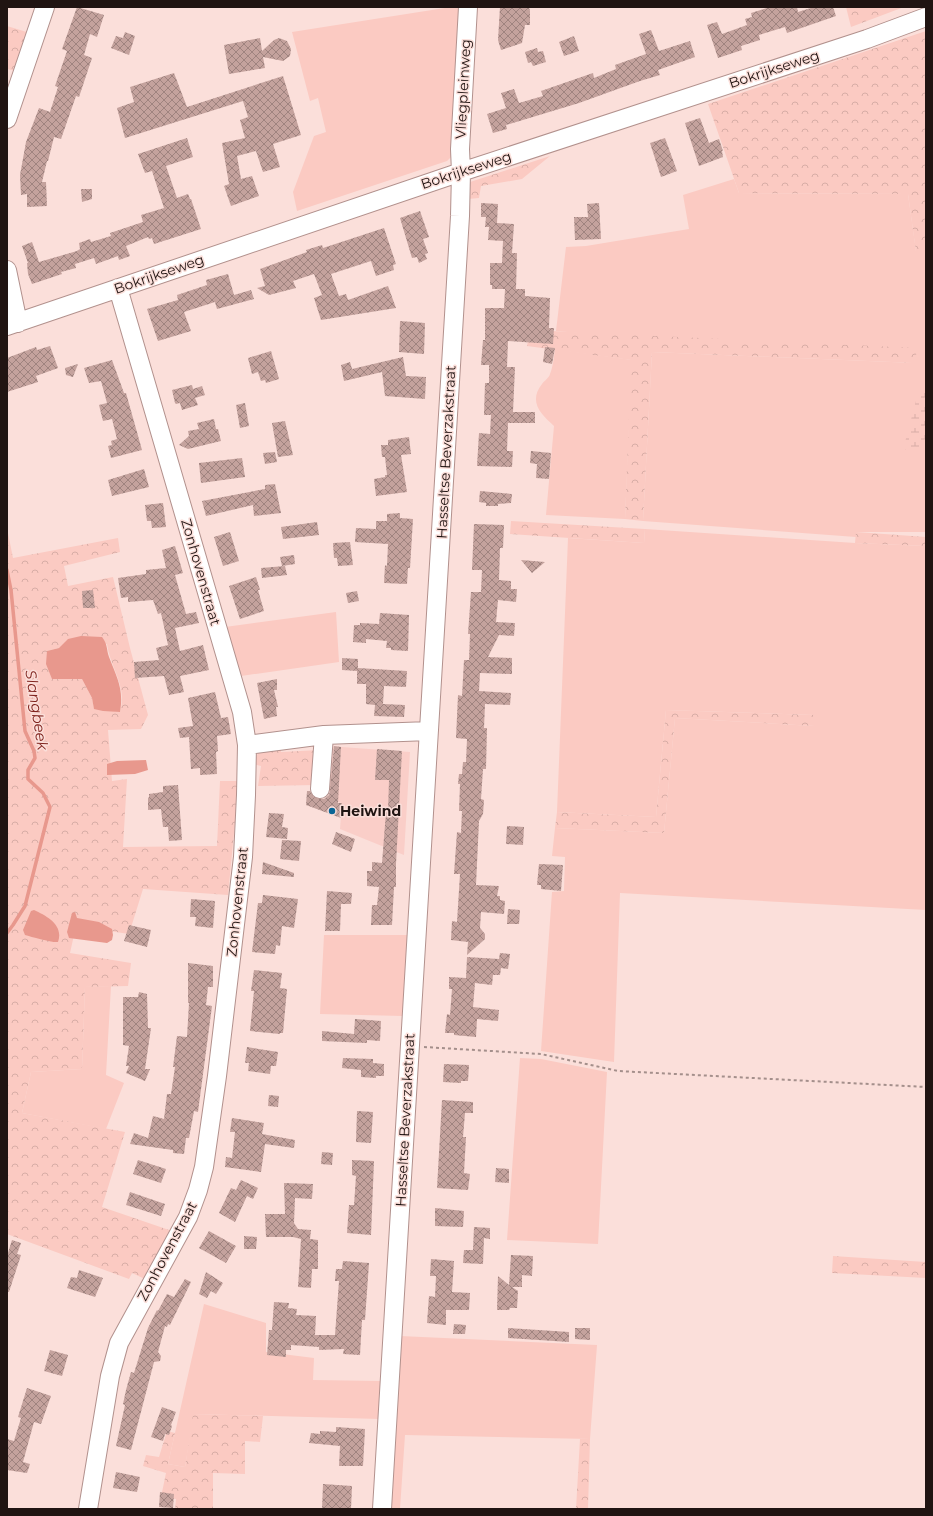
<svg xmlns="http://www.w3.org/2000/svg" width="933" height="1516" viewBox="0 0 933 1516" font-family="Montserrat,sans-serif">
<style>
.built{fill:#facec8}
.grass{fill:#fbcac2}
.forest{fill:url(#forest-crowns);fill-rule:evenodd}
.wetland{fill:url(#wetland-marsh)}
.water{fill:#e8988d}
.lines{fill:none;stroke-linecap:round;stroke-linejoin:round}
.stream{stroke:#e8988d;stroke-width:3.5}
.building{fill:url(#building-cross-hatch)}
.minor-casing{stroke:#b2918d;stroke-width:20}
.path{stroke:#a48f8b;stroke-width:2;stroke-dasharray:3 3;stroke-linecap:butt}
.minor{stroke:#fff;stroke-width:18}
.poi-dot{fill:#0a6595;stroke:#fbdfda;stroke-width:1.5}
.labels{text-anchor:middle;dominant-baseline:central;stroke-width:3;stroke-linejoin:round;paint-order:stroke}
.street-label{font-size:14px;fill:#201412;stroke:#fbdfda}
.poi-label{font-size:14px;font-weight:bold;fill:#201412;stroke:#fbdfda;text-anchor:start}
.water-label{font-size:15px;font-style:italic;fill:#80241e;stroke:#fbdfda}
</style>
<defs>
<pattern id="forest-crowns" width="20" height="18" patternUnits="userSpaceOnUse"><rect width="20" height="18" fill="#fbcac2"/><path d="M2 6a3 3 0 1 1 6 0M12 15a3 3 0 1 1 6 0" fill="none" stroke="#d7ada6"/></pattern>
<pattern id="wetland-marsh" width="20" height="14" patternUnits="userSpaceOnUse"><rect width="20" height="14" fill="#fbcac2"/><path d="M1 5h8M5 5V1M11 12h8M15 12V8" fill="none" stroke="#d7ada6"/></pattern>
<pattern id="building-cross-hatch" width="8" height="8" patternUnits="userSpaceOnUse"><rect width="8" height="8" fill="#c4a29d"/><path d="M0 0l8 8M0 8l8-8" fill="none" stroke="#9f837f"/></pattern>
</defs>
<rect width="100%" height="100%" fill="#fbdfda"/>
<!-- built -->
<path class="built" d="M328 746 410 752 404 855 340 829 342 803 338 802V791H325Z"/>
<!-- grass -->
<path class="grass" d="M451 7H460L453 155 447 161 297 211 293 192 314 136 326 132 318 98 310 101 292 32Z
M734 179 739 193 908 194 916 251H926V532H856V537L643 521 652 352 915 363 556 331 566 247 586 246 689 229 683 195Z
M555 349 632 360 625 519 546 515 554 426C541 414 528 402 542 384 545 380 549 378 550 374 553 367 554 357 555 349Z
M645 529 855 543 926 546V910L620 893 614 1062 541 1051 552 892 564 891 565 857 552 856 555 828 664 833 675 718 814 726V715L666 710 656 817 557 812 568 538 644 543Z
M336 612 339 662 241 676 225 627Z
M324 935H407L403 1016 320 1014Z
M111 986 106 1075 124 1083 106 1129 22 1113 31 1072 82 1069 85 987Z
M520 1058 541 1059 607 1072 598 1244 507 1240Z
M204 1304 266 1323V1352L314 1358 313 1380 380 1381V1419L194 1414 185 1467 168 1464Z
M400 1336 597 1345 590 1439 405 1435 400 1509H389Z"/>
<!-- forest -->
<path class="forest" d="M846 7H904L851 27Z
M7 26 30 33 16 71 7 69Z
M926 31V251L916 252 908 194 739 193 708 104Z
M550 156 522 179 481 186 479 198 468 199 470 182Z
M530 330 917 348 915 363 652 352 643 521 625 519 631 360 527 346Z
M511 521 645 529 644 543 510 534Z
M7 528 13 558 118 538 120 552 64 566 68 586 113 577 130 648 148 715 141 729 108 730 112 781 127 779 123 847 217 846 220 781H239L228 895 143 889 129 934 76 926 70 953 131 963 128 986 85 987 82 1069 31 1072 22 1113 125 1132 102 1207 172 1231 147 1280 132 1273 129 1279 7 1234ZM107 644C109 662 122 680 122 699 122 703 121 708 120 712L94 708 92 698 82 679 47 651 59 648Z
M856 532 926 537V546L855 543Z
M666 710 815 715 814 726 675 718 664 833 555 828 557 812 656 817Z
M280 747 281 752 319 750 317 785 258 786 261 766 253 764 258 753Z
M833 1256 926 1262V1278L832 1273Z
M193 1414 263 1416 260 1442 245 1441V1474L213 1473V1509H175L176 1499 161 1497 166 1473 143 1466 146 1455 159 1457 167 1431 175 1433 168 1464 185 1467Z
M580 1439H590L588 1509H576Z"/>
<!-- wetland -->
<path class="wetland" d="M926 383V439L918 449 910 452 905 449 904 446 917 397Z"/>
<!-- water -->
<path class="water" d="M81 636 102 637C108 645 106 648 109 657 117 678 124 689 120 712L103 711 94 709 92 698 82 679H52L46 664 47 651 59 648 68 639Z
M146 760 148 770 135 774 107 775V764L117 761Z
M34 910C47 916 64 925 58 942 53 943 32 937 25 935L23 930 31 911Z
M75 912 77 918 99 922 112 929 113 935 112 940 107 943 69 938 67 932 72 913Z"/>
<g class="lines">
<!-- stream -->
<path class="stream" d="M7 570 11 590 25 731 34 751 35 758 28 770V779L43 793 50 807 25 906 13 925 7 933"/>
</g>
<!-- building -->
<path class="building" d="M77 7 104 15 97 37 90 34 84 55 92 58 79 97 76 96 61 139 54 137 48 161H47L42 182H46L47 206 27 207V194L21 195 20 175 26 142 39 108 50 112 58 87 55 86 67 51 62 49Z
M500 7H529L530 11V25H525L522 43 501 50 498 40Z
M770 7H797L798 12 814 7H833L836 16 787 33 785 27 759 35 760 40 741 46 742 50 718 58 707 25 717 22 722 34 747 25 745 19 752 17 751 13Z
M651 30 659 51 690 41 695 57 658 70 660 75 640 81 579 103 506 125 507 129 493 133 487 114 506 108 501 93 514 89 519 103 543 96 541 91 593 73 594 78 616 69 615 65 646 54 639 34Z
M125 32 135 36 129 55 111 48 116 36 123 38Z
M574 36 579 51 564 56 559 42Z
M260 38 262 51 274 40 279 38 287 41 291 49 290 56 283 61 263 57 265 68 229 74 224 45Z
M537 48 538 52 543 51 546 62 533 66 531 62 528 63 525 52Z
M174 73 187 107 283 76 301 135 273 144 280 167 263 172 256 151 237 156 241 179 252 176 259 196 231 206 224 186 229 184 222 143 245 138 240 120 248 117 243 101 125 138 117 108 134 102 130 87Z
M700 118 709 143 719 139 723 151H722L723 157 699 166 685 123Z
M187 138 193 157 166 166 177 198 188 194 190 199H191L201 229 154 244 152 238 149 239 148 237 126 246 130 256 119 260 118 256 96 264 94 258 75 264 76 268 61 272 62 274 32 284 28 274 27 263H28L22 246 32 242 39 262 77 251 80 249 79 243 90 239 91 242 111 236 110 233 143 222 141 215 164 208 152 171 145 173 138 154Z
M665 138 677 171 661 177 650 143Z
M81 189H92V199L82 202Z
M481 203 498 204 497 223 514 224 512 253H517L516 289H525V296L550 298 549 328H554L553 344 508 341 507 367H515L513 412H535V423H508L507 451H513L512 467 477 466 479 433 490 434 491 415H484L485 383H489V365H481L483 340H485V308H504L505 289H492V285H490V263H502L503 241 488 240 489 227H485L486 217H481Z
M599 203 601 239 575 240 574 217H588L587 204Z
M420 211 429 237 423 239 428 253 425 254 427 259 419 263 417 257 412 258 400 218Z
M384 228 396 264 393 265 394 270 376 276 371 261 331 274 339 296 346 294 348 300 388 286 396 308 321 320 314 298 322 295 314 274 293 281 296 288 269 295 257 288 265 286 260 269 307 252 306 250 322 245 323 248Z
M228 274 234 295 251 290 254 299 217 309 215 302 184 312 191 331 158 341 147 309 178 300 177 295 207 285 206 280Z
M400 321 425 323 424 354 399 352Z
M50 346 58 368 36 376 38 382 7 392V358L36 347 37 350Z
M545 347 555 348 552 364 543 362Z
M271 351 279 379 266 383 265 380 261 381 258 372 252 374 248 358Z
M403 357 406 376 426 377 425 399 385 396 382 372 344 381 341 365 350 362 352 369Z
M112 360 124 393H126L142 450 111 458 108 446 112 445 111 441 117 439 112 419 103 421 99 405 107 403 101 381 89 383 84 368Z
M78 364 73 377 66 375 65 368Z
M192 385 193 389 202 386 205 395 195 398 198 405 182 410 180 403 176 404 175 403 172 390Z
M245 403 249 426 240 428 236 405Z
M214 419 216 429H218L221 441 188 449 179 445 189 436 188 431 199 429 197 423Z
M285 421 293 455 278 457 272 423Z
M409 437 411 454 401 455 407 492 376 496 374 479 385 477V475H387L385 457H382L381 445H388V440Z
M531 451 551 453 549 479 536 478 537 464 530 463Z
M275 452 277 462 265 464 263 453Z
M242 458 245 477 201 483 199 463Z
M144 469 149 487 112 496 108 480Z
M275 484 281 513 254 516 253 505 206 516 202 501 265 489V485Z
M480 491 512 494 511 503 498 504V506H486V503L479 502Z
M163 503 166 527 152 528 151 521H147L145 505Z
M400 513V518L413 519 410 568H408L407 584 384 583 385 565 387 566 388 544 355 542 356 528 376 529V521H387V514Z
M317 522 319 535 283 539 281 527Z
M474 524 504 525 503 548H500L499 580 511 581V589H517L516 602 498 600 496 622 515 623 514 636 499 635 488 657 512 658V674L480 673 479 691 511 693 510 705 485 704 484 728H487L486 769H483L481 799 484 800 483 814 479 821 476 885 499 886 497 896H500V900L505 901 504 914 481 912 480 928 485 934V939L467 955 468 942 451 940 452 921 457 922 460 874H454L457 832 461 833 462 811H459L460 784H458L459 774H462L463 762H466L467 739 456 738 458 695 462 696 464 660H469L470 634H468L471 592H481L482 570H472Z
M230 532 239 561 223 566 214 537Z
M350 542 353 565 338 566 337 558H334L333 543Z
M175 546 183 573 175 575 186 614 196 612 199 623 175 628 180 651 203 645 209 670 180 676 184 692 169 695 164 676 135 678 134 662 159 660 156 648 168 645 161 613 158 614 153 600 128 602V597L121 598 118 578 146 574V570L166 568 162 550Z
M294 555 295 564 282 566 280 557Z
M521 560 545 562 532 573Z
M285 566 287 575 262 578 261 568Z
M256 577 260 590H258L264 611 240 619 229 586Z
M93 590 95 608H83L82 591Z
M357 591 359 601 348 603 346 593Z
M380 613 409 615 408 651 391 650V648H386L387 641 366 639V643L353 642 354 625H360V623L379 624Z
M342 658 358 659V668L407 671 406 687 384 686 383 704 405 705 404 717 374 716 375 705 366 704V684H357V671L342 670Z
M277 679V690H274L278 707H276L277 716 264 719 257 683Z
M215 692 221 718 228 717 231 734 217 736 218 751 216 752 217 774 200 775V768L191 769 189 737 180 738 178 728 193 726 188 698Z
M334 746 341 747 338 803H342L341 818 306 805 307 791H310L314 797 319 799H324L329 795 330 790Z
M377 749 402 751 396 864V887H394L392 925H371L372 905H377L379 887 367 886V871H372V862L382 863 386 812H388L389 780H375Z
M178 785 182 840 169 841 168 827H163L161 809 148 810V798L149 797V794L163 792V786Z
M269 813 284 814 282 827 288 828 287 839 266 837Z
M507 826 524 827 523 845 506 844Z
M336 832 355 839 351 852 332 844Z
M282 840 301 841 299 861 280 859Z
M263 862 294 873V877L262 874Z
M539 864 563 865 561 891 541 889V885H537Z
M327 891 352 893 351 904H341L340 931H325Z
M263 895 298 899 294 928 282 926 280 946 276 945 275 954 252 952 258 903H262Z
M191 899 215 901 213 928 195 926 196 917H190Z
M508 909 520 910 519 924H507Z
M129 925 151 930 147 947 124 941Z
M500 953 510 954 508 969 501 968 500 975H493L492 985 475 983 473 1007 499 1010 498 1021 477 1019 476 1037 454 1035V1033H445L447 1014 450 1015 452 989H449V977L466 978 467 957 499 959Z
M188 963 213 966V987H208L206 1005 212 1006 198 1112 194 1111 189 1138H186L184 1154 173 1153V1150L130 1144 134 1133 148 1138 153 1116 164 1119 167 1094H171L175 1067H173L177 1036 187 1037 189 1003H188Z
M254 970 282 973 280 988 287 989 283 1033H280V1034L250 1031 254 991H251Z
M139 992 147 994 148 1028H151L145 1069H150L145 1081 126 1073 129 1066H126L129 1046 123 1045V997H138Z
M355 1019 381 1021 380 1041 367 1040V1043L322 1041V1031L354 1034Z
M247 1047 278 1052 276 1066H271L270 1074 248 1071 249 1063H245Z
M343 1058 373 1059V1063L384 1064V1076H376V1078L361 1077V1070L342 1068Z
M444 1064 469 1065 468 1081H461V1083L443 1082Z
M269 1095 279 1096 278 1107 268 1106Z
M442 1100 473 1102V1113H465L463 1137H466L464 1173 470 1174 468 1190 437 1188Z
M357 1111 373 1112 371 1143 356 1142Z
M232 1118 264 1123 262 1134 295 1140 294 1148 265 1144 261 1172 225 1167 226 1157 232 1158 235 1132H230Z
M322 1152 333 1153 332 1165 321 1164Z
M138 1160 166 1169 161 1183 133 1174Z
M352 1160 374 1161 371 1235 347 1233 349 1205H354L356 1176 352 1175Z
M496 1168 509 1169V1183L495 1182Z
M241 1180 258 1188 253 1199 247 1196 235 1222 219 1213 231 1188 236 1190Z
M284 1183 313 1184 312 1199 295 1198 294 1223 298 1229 311 1230 310 1239 318 1240V1269H312L311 1288 298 1287 301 1239 293 1237H266L265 1214H285Z
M130 1192 165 1204 161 1216 126 1205Z
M435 1208 464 1211 463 1227 435 1226Z
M474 1227 490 1228V1239L484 1238 483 1264 463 1263 464 1250H473Z
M209 1231 236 1246 226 1263 199 1248Z
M244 1236 257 1237 256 1249H244Z
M12 1240 21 1243 17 1254 21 1255 9 1292H7V1256Z
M511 1255 533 1256 532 1276 522 1275V1287H512L518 1291 517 1308H510L509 1310H497L498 1276 509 1285Z
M431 1259 454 1261 452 1292 470 1293 469 1310H446V1325L427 1323 429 1296 435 1297 436 1276H430Z
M343 1261 369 1263 365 1320H362L360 1355 343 1354 344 1349 319 1350V1347L291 1345V1350H286V1357L267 1355 269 1330H272L274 1302 289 1303 288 1308 297 1309 296 1315 316 1316 315 1335H335L339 1281H335L336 1269H342Z
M79 1270 103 1278 95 1297 67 1288 71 1277 77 1278Z
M206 1272 223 1283 216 1294 211 1291 207 1298 199 1294Z
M185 1279 191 1282 170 1325 168 1324 167 1327 165 1326 158 1352 161 1356 160 1361 154 1362 131 1450 116 1446 125 1405 123 1404 126 1390 131 1372 134 1373 148 1328 157 1310 158 1311 167 1294 174 1297Z
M454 1324 466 1325 465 1334H453Z
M508 1328 569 1332V1342L508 1338Z
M575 1328H590V1340L575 1339Z
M50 1350 68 1355 62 1376 44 1371Z
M27 1388 51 1396 41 1424 34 1422 23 1462 30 1464 27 1473 7 1470V1439L14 1441 21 1418 18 1417Z
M162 1407 176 1412 171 1425 172 1426 169 1435 165 1434 163 1441 151 1437Z
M336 1427 365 1429 363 1466H339L340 1446 309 1443 311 1433 320 1434V1431L336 1432Z
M116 1472 140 1477 137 1492 113 1488Z
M323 1484 352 1486 351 1509H322Z
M160 1492 174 1494 173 1508 159 1507Z"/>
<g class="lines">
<defs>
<path id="minor" d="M7 119 45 7
M7 270 18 323
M7 326 461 172 867 39 926 17
M247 745 324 735 429 731
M320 789 324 735
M88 1509 110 1376 119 1343 188 1217 198 1190 204 1167 217 1076 243 857 246 795 247 745 242 712 118 288
M382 1509 460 216 461 172 460 149 468 7"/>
</defs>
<!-- minor casing -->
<use href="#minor" class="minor-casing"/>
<!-- path -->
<path class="path" d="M424 1047 541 1054 618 1071 926 1087"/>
<!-- minor -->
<use href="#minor" class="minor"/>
</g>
<!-- markers -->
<circle class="poi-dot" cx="332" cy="811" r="4"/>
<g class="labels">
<!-- street labels -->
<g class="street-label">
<text transform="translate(774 69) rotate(-18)">Bokrijkseweg</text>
<text transform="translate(463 89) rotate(-87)">Vliegpleinweg</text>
<text transform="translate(466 170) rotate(-18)">Bokrijkseweg</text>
<text transform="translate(159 274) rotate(-19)">Bokrijkseweg</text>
<text transform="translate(446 452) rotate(-87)">Hasseltse Beverzakstraat</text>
<text transform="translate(201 572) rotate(74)">Zonhovenstraat</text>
<text transform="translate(237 902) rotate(-84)">Zonhovenstraat</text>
<text transform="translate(405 1120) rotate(-87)">Hasseltse Beverzakstraat</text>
<text transform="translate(167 1251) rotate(-62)">Zonhovenstraat</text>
</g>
<!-- poi labels -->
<g class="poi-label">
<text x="340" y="811">Heiwind</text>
</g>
<!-- water labels -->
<g class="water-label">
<text transform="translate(37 710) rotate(81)">Slangbeek</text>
</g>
</g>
<!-- border -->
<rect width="933" height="1516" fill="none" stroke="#201412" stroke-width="16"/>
</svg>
